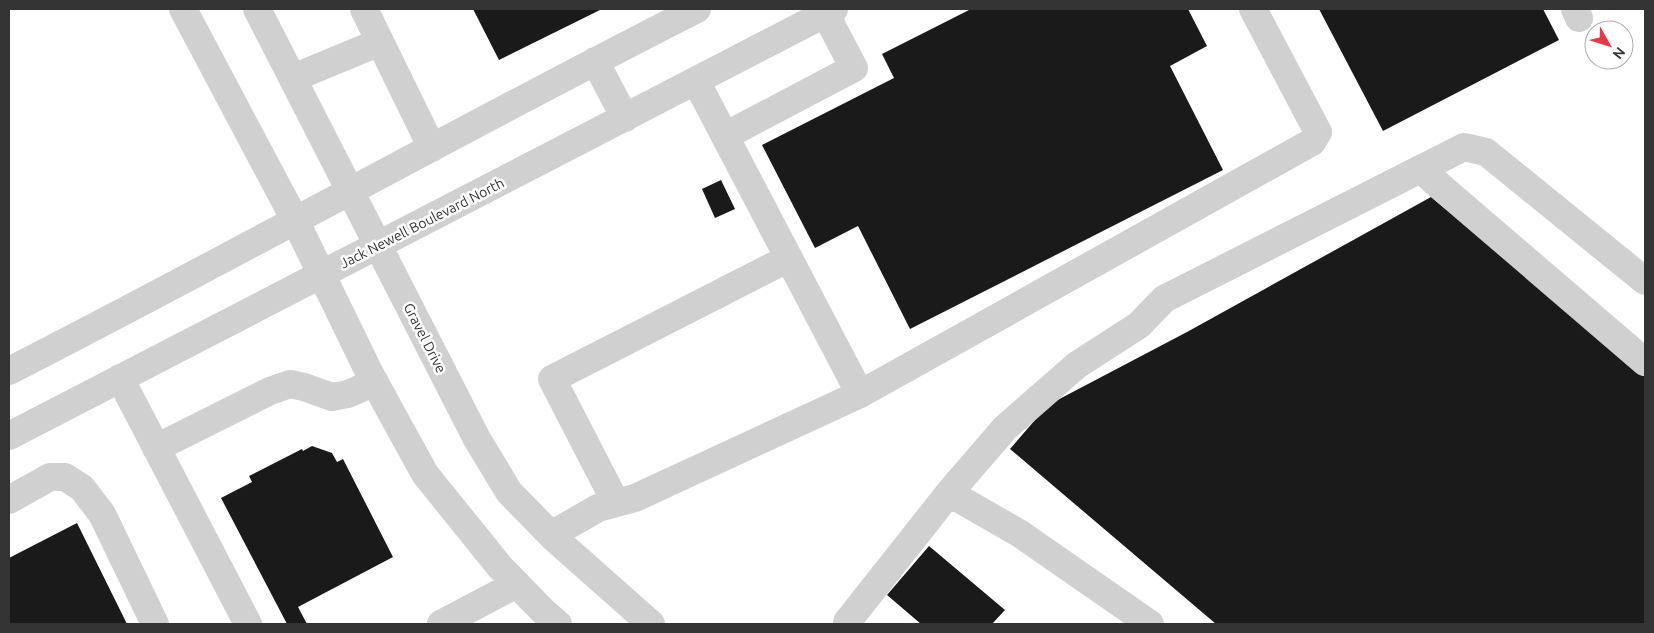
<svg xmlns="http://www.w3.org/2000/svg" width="1654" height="633" viewBox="0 0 1654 633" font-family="Ubuntu,sans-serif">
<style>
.building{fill:#1a1a1a}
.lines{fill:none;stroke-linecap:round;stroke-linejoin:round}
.minor{stroke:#d0d0d0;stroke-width:28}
.labels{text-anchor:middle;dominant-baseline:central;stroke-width:5;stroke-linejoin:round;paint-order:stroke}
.street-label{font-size:14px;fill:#333;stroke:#fff}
</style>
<rect width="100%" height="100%" fill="#fff"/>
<!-- building -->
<path class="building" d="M473 9H602L499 60Z
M971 9H1020L1021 10 1024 9H1188L1207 46 1170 66 1223 170 910 329 858 226 815 248 762 145 894 78 882 54Z
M1319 9H1543L1559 40 1383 131Z
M721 180 735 209 715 218 702 189Z
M1431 197 1645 374V624H1216L1010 449 1048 405 1187 332Z
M312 446 332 453 337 462 343 459 393 557 298 607 307 624H287L221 498 252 482 249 476 302 449 303 451Z
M77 523 127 624H9V558Z
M929 546 1005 610 992 624H921L887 595Z"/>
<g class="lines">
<!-- minor -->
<path class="minor" d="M183 9 295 220 369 372 425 474 500 567 543 611 558 624
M257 9 477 439 509 492 554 538 651 624
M364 9 432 148
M1575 9 1579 18
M595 61 625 118
M293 78 380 42
M696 81 860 394
M725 136 854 68 825 13
M1420 169 1645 362
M9 371C240 253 466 126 697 9
M120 378 248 624
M9 436 834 9
M156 448 270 391 290 384 304 387 332 397 348 394 375 382
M9 500 50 477H65L82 488 102 514 155 624
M616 503 552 379 789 258
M551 535 598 508 635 498 860 394 1312 142 1318 132 1253 9
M847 622 949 493
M441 624 517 584
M1150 624 1019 533 949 493 1005 428 1077 365 1139 325 1164 299 1464 147 1486 152 1645 281"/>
</g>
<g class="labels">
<!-- street labels -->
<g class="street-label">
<text transform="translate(422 223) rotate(-27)">Jack Newell Boulevard North</text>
<text transform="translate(425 338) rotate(63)">Gravel Drive</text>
</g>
</g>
<!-- border -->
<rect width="1654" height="633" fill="none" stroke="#333333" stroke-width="20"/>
<!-- north arrow -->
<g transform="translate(1609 45) rotate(129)"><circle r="24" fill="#ffffff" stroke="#adadad"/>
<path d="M0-4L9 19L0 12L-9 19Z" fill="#e63946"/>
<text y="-8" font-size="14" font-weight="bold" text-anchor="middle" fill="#333333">N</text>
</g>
</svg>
